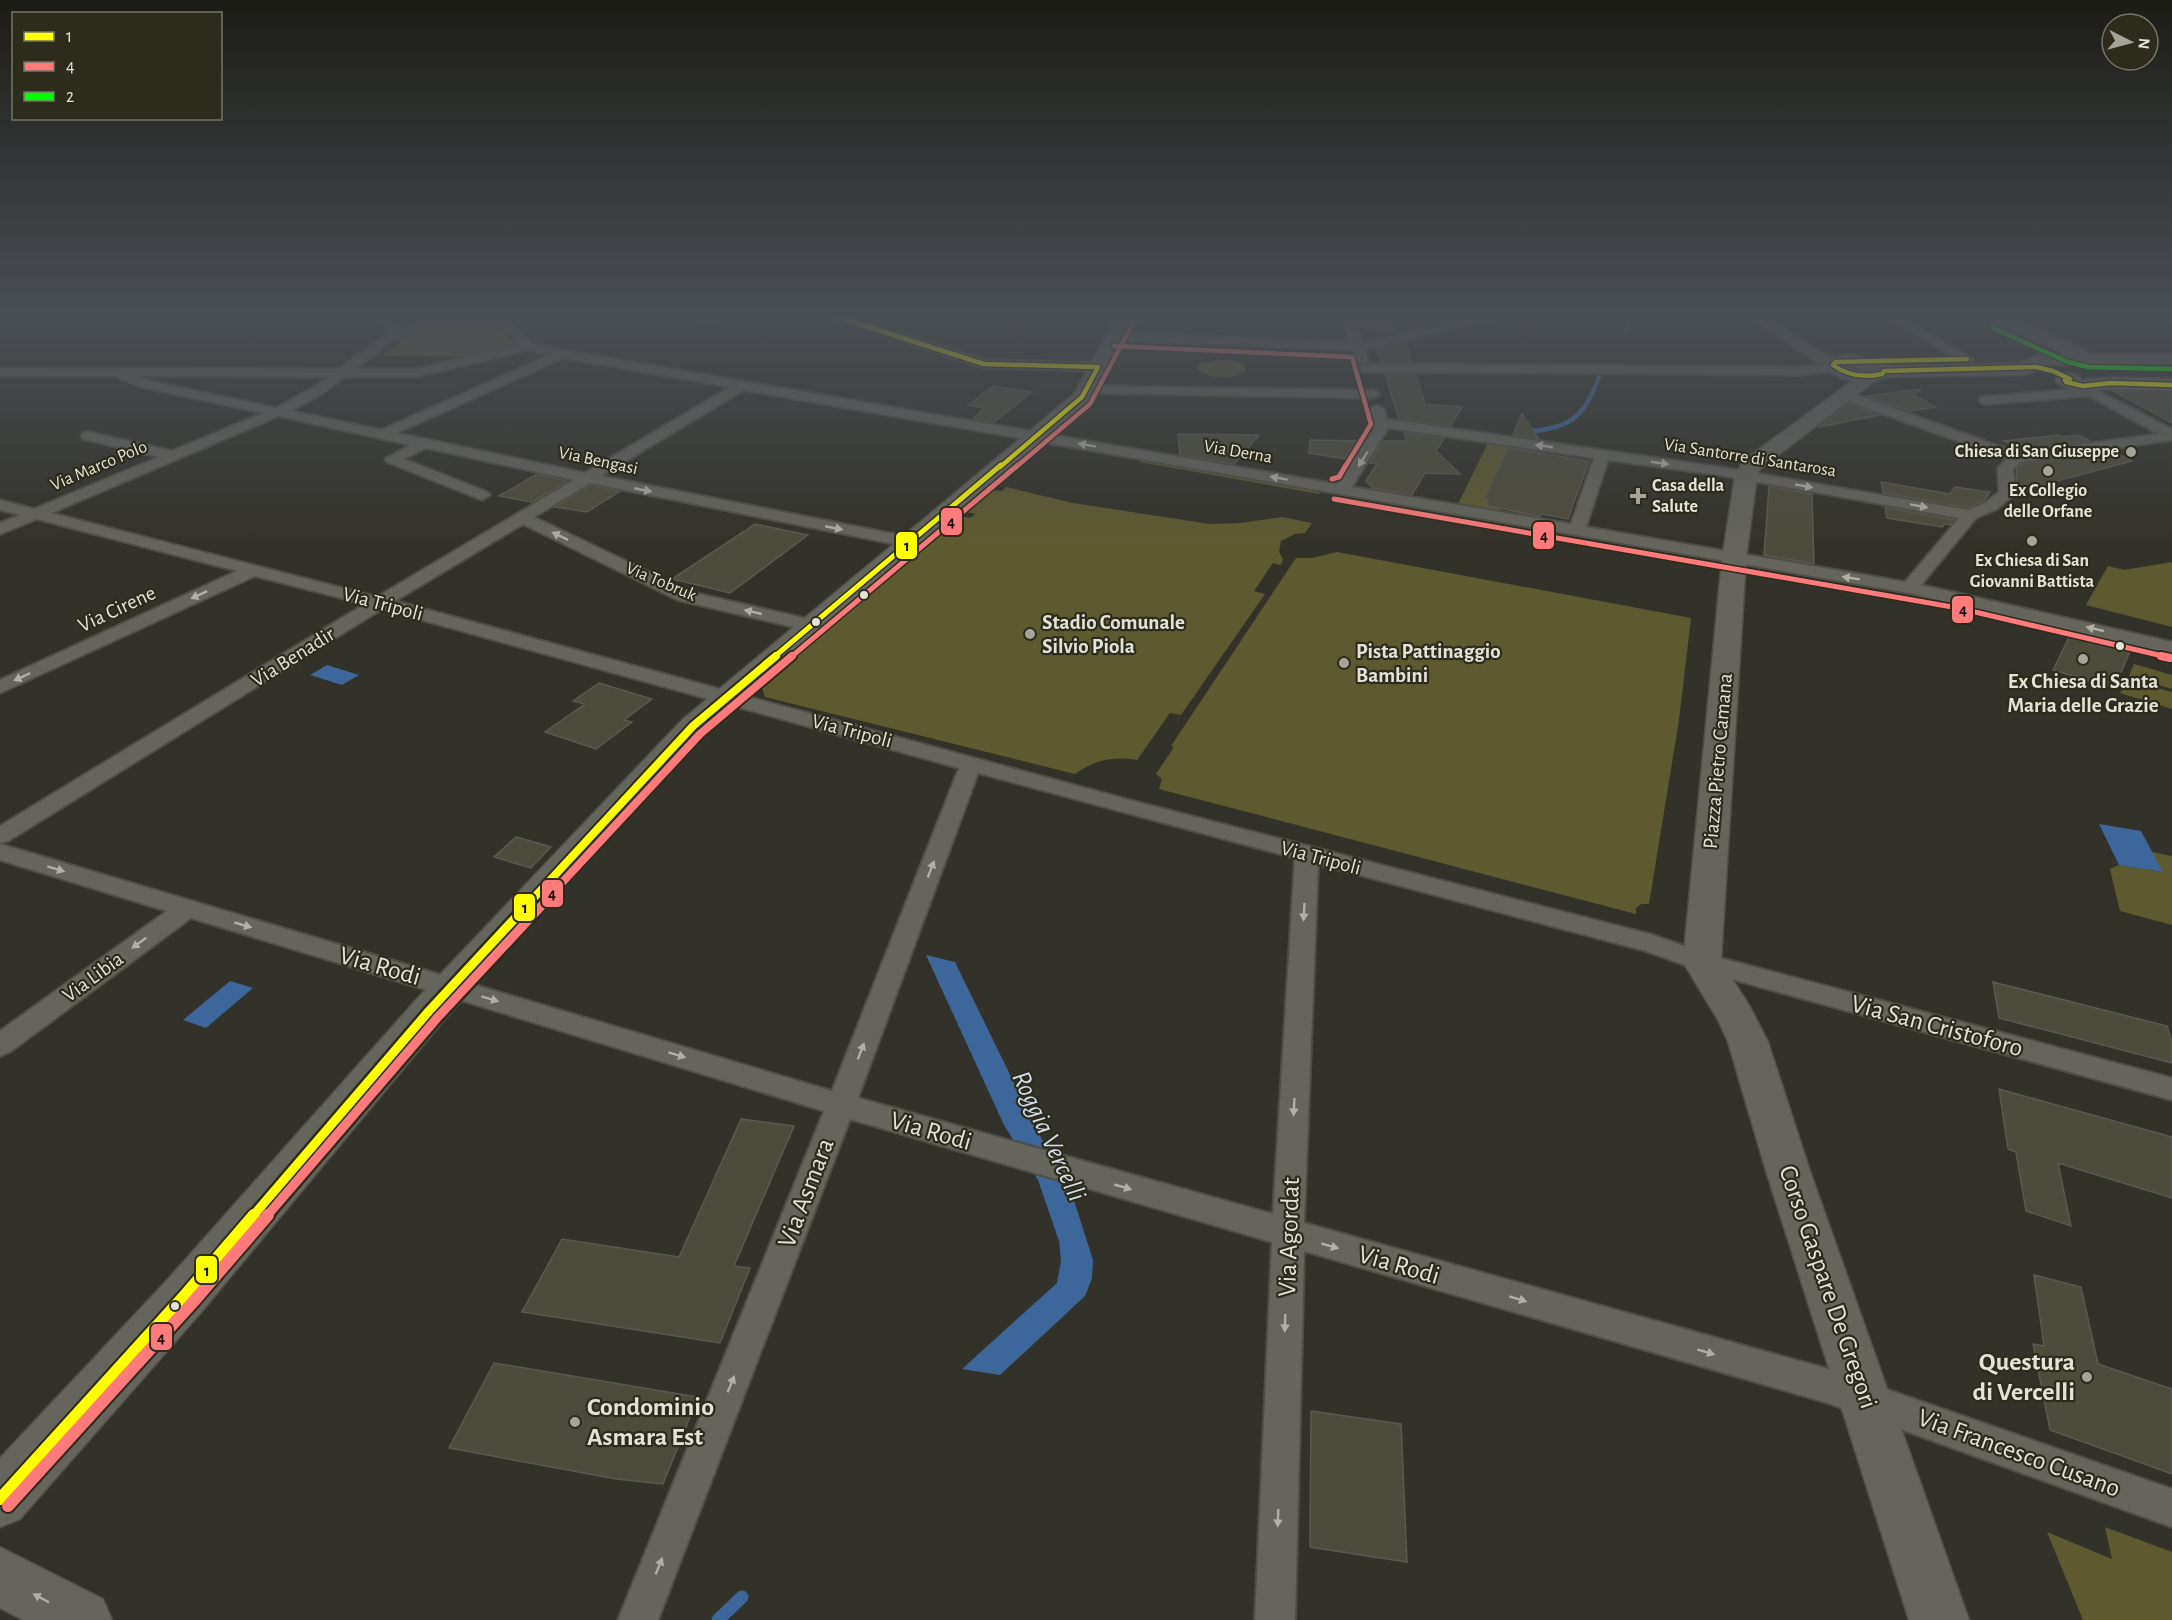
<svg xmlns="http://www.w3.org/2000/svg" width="2172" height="1620" viewBox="0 0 2172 1620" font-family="'Alegreya Sans',sans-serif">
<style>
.green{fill:#5e5a30}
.water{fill:#3d669a}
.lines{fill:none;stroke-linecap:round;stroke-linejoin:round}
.stream-far1{stroke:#3d669a;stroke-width:4.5}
.stream{stroke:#3d669a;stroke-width:13}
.building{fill:#4d4c3c;stroke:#5a5952;stroke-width:1.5}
.street-casing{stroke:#4f4e46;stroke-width:4}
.secondary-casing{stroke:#4f4e46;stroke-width:3}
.street{fill:#65645d;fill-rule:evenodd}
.secondary{fill:#65645d;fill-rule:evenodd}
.bus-1-far4-casing{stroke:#2d2c1c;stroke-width:7}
.bus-1-far3-casing{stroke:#2d2c1c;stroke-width:8}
.bus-1-far2-casing{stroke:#2d2c1c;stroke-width:12}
.bus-1-far1-casing{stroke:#2d2c1c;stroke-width:14}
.bus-1-casing{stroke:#2d2c1c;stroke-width:16}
.bus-2-far4-casing{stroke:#2d2c1c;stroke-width:7}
.bus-2-far3-casing{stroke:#2d2c1c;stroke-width:8}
.bus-2-far2-casing{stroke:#2d2c1c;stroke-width:12}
.bus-2-far1-casing{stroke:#2d2c1c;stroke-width:14}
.bus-2-casing{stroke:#2d2c1c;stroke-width:16}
.bus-3-casing{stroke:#2d2c1c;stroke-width:7}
.bus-1-far4{stroke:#ff0;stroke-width:4.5}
.bus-1-far3{stroke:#ff0;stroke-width:5}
.bus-1-far2{stroke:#ff0;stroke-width:8}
.bus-1-far1{stroke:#ff0;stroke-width:9}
.bus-1{stroke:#ff0;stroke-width:12}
.bus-2-far4{stroke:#ff7a7a;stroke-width:4.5}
.bus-2-far3{stroke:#ff7a7a;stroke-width:5}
.bus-2-far2{stroke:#ff7a7a;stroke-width:8}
.bus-2-far1{stroke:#ff7a7a;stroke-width:9}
.bus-2{stroke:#ff7a7a;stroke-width:12}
.bus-3{stroke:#0f0;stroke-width:4.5}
.oneway{fill:#b1b0a7}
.poi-dot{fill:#a5a49b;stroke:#2d2c1c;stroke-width:2}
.bus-dot{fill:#e3e2d8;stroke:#2d2c1c;stroke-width:2}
.labels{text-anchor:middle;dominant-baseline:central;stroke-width:4.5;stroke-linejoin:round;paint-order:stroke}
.far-street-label{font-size:18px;fill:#e3e2d8;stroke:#2d2c1c}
.far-poi-label{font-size:18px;font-weight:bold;fill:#e3e2d8;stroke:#2d2c1c}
.street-label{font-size:21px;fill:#e3e2d8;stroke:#2d2c1c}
.poi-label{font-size:21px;font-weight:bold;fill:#e3e2d8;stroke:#2d2c1c;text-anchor:start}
.near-street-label{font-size:26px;fill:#e3e2d8;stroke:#2d2c1c}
.near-poi-label{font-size:26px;font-weight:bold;fill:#e3e2d8;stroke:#2d2c1c;text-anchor:end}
.near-water-label{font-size:27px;font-style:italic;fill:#d2dff0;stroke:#2d2c1c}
.line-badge{stroke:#2d2c1c;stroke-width:2}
.pale-badge-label{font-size:16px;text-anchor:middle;font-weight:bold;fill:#111}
</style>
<rect width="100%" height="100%" fill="#33322a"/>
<!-- green -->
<path class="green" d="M486 318H490L513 343 512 345 469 357 383 356 407 336 430 327Z
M1224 360C1232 361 1244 361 1246 370 1235 380 1207 380 1197 368L1202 363Z
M1488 443 1527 448 1526 451 1505 453 1500 466 1507 467 1498 486 1490 485 1484 498 1488 499 1486 505 1502 508 1500 511 1458 504Z
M1144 459 1322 490 1319 494 1140 462Z
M1006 487 1073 503 1210 524 1240 523 1282 517 1312 523 1305 533 1295 534 1281 541 1279 552 1283 559 1281 565 1273 563 1254 591 1265 594 1181 715 1170 713 1137 760C1114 756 1094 760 1075 774L765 697 761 685 959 516 970 518 975 514 966 512 992 490 1002 491Z
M1337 552 1691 618 1679 720 1649 904H1641L1636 908V914L1159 789 1162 779 1156 774 1174 747 1171 746 1296 558H1312Z
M2172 562V627L2086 605 2108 566 2124 570Z
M2134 664 2172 675V689L2129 676Z
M2128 680 2172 692V709L2120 693Z
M2152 852 2172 856V925L2120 911 2110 869 2119 865 2162 872Z
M2105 1527 2172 1552V1620H2083L2047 1532 2112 1559Z"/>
<!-- water -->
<path class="water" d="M327 665 359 675 342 685 310 675Z
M2099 824 2141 831 2163 872 2119 865Z
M926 955 955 962 1039 1134 1071 1191 1093 1260 1092 1278 1085 1296 1000 1375 962 1369 1057 1283 1061 1261 1059 1241 1038 1180 1004 1125Z
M230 981 253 988 206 1028 183 1020Z"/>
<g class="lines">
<!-- stream-far1 -->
<path class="stream-far1" d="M1626 318 1628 325 1626 332
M1533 431C1575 427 1585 413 1599 377"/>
<!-- stream -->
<path class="stream" d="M718 1620 742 1597"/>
</g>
<!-- building -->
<path class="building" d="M1406 342 1412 362H1381L1377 348Z
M1385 374 1416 375 1425 404 1462 407 1451 426 1399 419Z
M993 386 1032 392 994 422 973 419 984 408 968 405Z
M1922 389 1913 395 1936 407 1909 411 1867 396Z
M2113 391 2172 393V423Z
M1849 404 1880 415 1819 427Z
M1522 414 1539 439 1513 435Z
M1404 433 1444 438 1436 451 1460 474 1425 473 1412 495 1373 488 1366 481 1377 464 1370 463 1383 441H1407Z
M1178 434 1259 435 1234 464 1180 455Z
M2058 435 2063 437 2078 435 2090 441 2022 450 2004 441Z
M1310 440 1364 441 1352 460 1309 453Z
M1508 448 1589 461 1568 519 1541 514 1540 517 1486 505 1488 499H1484Z
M2112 451 2132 461 2031 488 2016 483 2017 468 2022 464Z
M537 474 568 481 532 502 499 496Z
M1881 482 1950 494 1955 487 1990 492 1984 501 1968 508 1883 493Z
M590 485 620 491 587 512 555 507Z
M1769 486 1812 494 1814 564 1764 555Z
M1885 507 1955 520 1950 525 1945 524 1942 527 1887 518Z
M755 524 808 535 730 593 672 579Z
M2071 633 2132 647 2114 688 2053 670Z
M599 683 652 699 624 720 632 722 596 749 545 732 585 704 573 701Z
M516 837 551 847 531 868 494 857Z
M1993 982 2167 1026 2172 1042V1063L1999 1018Z
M1999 1089 2172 1137V1198L2058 1163 2071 1226 2026 1211 2016 1152 2008 1149Z
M741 1119 794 1126 734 1266 750 1268 720 1343 522 1312 562 1239 679 1257Z
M2034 1275 2081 1287 2098 1364 2172 1389V1474L2050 1430 2033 1344 2044 1346Z
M494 1363 698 1397 663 1484 616 1479 449 1448Z
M1311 1411 1401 1424 1407 1562 1310 1547Z"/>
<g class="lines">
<defs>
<path id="street" d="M375 318H386L392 324 404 327 443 318H464L462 320 416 330 395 339 355 369H416L520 344 494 318H506L532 343 562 350 1336 484 1340 482 1374 429 1370 409 1377 405 1384 409 1386 419 1719 467 1968 510 1985 503 1999 492 1998 468 2007 459 1839 398 1837 395 1839 392H1849L2018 453 2159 434 2089 396 1986 404 1981 403 1979 400 1981 397 2076 389 2073 386 2080 382 2172 429V440L2021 462 2013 469 2015 494 1997 509 1976 518 1921 585 2172 642V654L1909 593 744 390 601 476 909 537 915 538 917 542 915 546 909 547 590 483 534 517 690 592 817 621 819 625 817 629 810 631 678 600 523 524 395 601 1129 800 1653 935 1709 955 2172 1078V1100L1702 971 1646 951 1318 864 1304 1223 1828 1369 2172 1489V1527L1828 1403 1304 1251 1295 1620H1255L1272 1242 850 1119 658 1620H618L824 1111 191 918 10 1052 0 1056V1031L167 911 0 860V844L832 1091 959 768 382 609 8 841 0 843V826L365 604 255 576 0 693V680L237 571 37 519 0 534V523L20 515 0 510V500L34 509 159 457 83 439 81 436 83 433 88 432 172 451 263 413 141 387 115 376H0V368L338 369 393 331 384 328ZM528 350 550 355 381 430 291 411 322 394 344 377H416ZM563 358 730 387 585 473 397 433ZM138 376 328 377 312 388 276 408 150 381ZM279 416 410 445 385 459 387 462 482 500 490 495 487 492 404 459 426 448 574 480 377 597 51 513ZM1388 428 1594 458 1571 524 1352 487ZM1608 460 1719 475 1959 518 1905 582 1586 527ZM978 773 1295 858 1273 1214 858 1098Z
M698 318H711L713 320 707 323Z
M834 318H850L985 360 1098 363 1104 367 1098 371 984 368Z
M1342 318 1389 323 1395 327 1389 331 1356 325 1363 343 1472 318H1491L1489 320 1365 349 1368 360 1362 364 1356 360 1353 350 1114 340 1108 336 1114 332 1351 343Z
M1752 318C1781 318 1809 352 1839 359L1840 367 1834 371 1800 375 1364 372 1358 368 1364 364 1800 367 1828 364 1815 361Z
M1887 318H1901L1973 359 1971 362H1963Z
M1086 386 1373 390 1380 394 1373 398 1081 393 1079 390Z"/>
<path id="secondary" d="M1116 318H1132L1089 401 704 732 443 1021 203 1310 20 1519 0 1527V1458L169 1278 415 1001 682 720 1074 394Z
M1989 318H2010L2086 350 2089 354H2172V364L2040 365 2038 370 2024 375 1889 377 1875 381 1760 469 1757 476 1746 559 1721 961 1750 1007 1768 1042 1810 1171 1969 1620H1909L1766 1171 1728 1042 1718 1020 1683 962 1722 559 1735 476 1743 461 1852 381C1839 378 1831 375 1824 364L1826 360 1835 357 1849 354 1893 366 2021 363 2040 354H2065L1991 322ZM1849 365 1868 371 1855 370 1845 366Z
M2070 373 2077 375 2082 380 2110 377 2172 379V391L2110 389 2080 392 2058 384 2055 380 2058 376Z
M0 1547 103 1599 112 1620H23L0 1608Z"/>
</defs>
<!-- street casing -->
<use href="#street" class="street-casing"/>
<!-- secondary casing -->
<use href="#secondary" class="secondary-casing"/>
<!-- street -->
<use href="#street" class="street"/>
<!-- secondary -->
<use href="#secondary" class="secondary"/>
<defs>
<path id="bus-1-far4" d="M840 318 984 364 1098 367
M1967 359 1835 362 1833 365C1848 376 1864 378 1882 374L1884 371 2036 367 2053 371 2070 379 2065 380 2066 382 2083 386 2110 383 2172 385
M1000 467 1082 397 1098 367"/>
<path id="bus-1-far3" d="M774 657 1001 465"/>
<path id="bus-1-far2" d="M530 902 693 726 776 656"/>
<path id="bus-1-far1" d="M252 1217 429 1011 531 901"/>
<path id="bus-1" d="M0 1499 186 1294 254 1215"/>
<path id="bus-2-far4" d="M1114 346 1352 357 1371 424 1345 467
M1016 467 1090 404 1133 323"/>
<path id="bus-2-far3" d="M1332 479 1339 477 1346 465
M1334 499 1958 608 2167 657
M791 657 1018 465"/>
<path id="bus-2-far2" d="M2161 656 2170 658
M544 902 700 734 792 656"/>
<path id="bus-2-far1" d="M266 1217 437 1018 546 901"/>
<path id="bus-2" d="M8 1506 194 1301 268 1215"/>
<path id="bus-3" d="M1993 328 2068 362 2088 367 2172 369"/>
</defs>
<!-- bus-1-far4 casing -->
<use href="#bus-1-far4" class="bus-1-far4-casing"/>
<!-- bus-1-far3 casing -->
<use href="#bus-1-far3" class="bus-1-far3-casing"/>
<!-- bus-1-far2 casing -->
<use href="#bus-1-far2" class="bus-1-far2-casing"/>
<!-- bus-1-far1 casing -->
<use href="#bus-1-far1" class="bus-1-far1-casing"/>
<!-- bus-1 casing -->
<use href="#bus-1" class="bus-1-casing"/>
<!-- bus-2-far4 casing -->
<use href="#bus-2-far4" class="bus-2-far4-casing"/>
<!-- bus-2-far3 casing -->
<use href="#bus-2-far3" class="bus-2-far3-casing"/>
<!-- bus-2-far2 casing -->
<use href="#bus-2-far2" class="bus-2-far2-casing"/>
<!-- bus-2-far1 casing -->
<use href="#bus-2-far1" class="bus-2-far1-casing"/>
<!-- bus-2 casing -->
<use href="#bus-2" class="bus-2-casing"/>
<!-- bus-3 casing -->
<use href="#bus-3" class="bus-3-casing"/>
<!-- bus-1-far4 -->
<use href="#bus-1-far4" class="bus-1-far4"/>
<!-- bus-1-far3 -->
<use href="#bus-1-far3" class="bus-1-far3"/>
<!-- bus-1-far2 -->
<use href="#bus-1-far2" class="bus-1-far2"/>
<!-- bus-1-far1 -->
<use href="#bus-1-far1" class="bus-1-far1"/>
<!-- bus-1 -->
<use href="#bus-1" class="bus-1"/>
<!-- bus-2-far4 -->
<use href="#bus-2-far4" class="bus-2-far4"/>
<!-- bus-2-far3 -->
<use href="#bus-2-far3" class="bus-2-far3"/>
<!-- bus-2-far2 -->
<use href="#bus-2-far2" class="bus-2-far2"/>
<!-- bus-2-far1 -->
<use href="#bus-2-far1" class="bus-2-far1"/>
<!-- bus-2 -->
<use href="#bus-2" class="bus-2"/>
<!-- bus-3 -->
<use href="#bus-3" class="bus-3"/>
</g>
<!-- one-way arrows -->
<defs><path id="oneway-solid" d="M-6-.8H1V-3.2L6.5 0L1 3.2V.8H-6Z" transform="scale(1.5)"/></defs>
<g class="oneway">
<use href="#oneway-solid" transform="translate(1087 445) rotate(-170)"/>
<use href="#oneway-solid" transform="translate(1544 446) rotate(-172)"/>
<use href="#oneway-solid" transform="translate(1363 459) rotate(122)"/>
<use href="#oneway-solid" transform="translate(1660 463) rotate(8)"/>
<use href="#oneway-solid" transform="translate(1279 478) rotate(-170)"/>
<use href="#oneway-solid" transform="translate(1804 486) rotate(10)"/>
<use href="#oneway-solid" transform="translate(643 490) rotate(11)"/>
<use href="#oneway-solid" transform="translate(1919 506) rotate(10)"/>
<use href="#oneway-solid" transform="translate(834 528) rotate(11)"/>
<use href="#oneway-solid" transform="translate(560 536) rotate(-154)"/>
<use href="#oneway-solid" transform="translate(1851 578) rotate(-171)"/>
<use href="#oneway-solid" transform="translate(199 595) rotate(155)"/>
<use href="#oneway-solid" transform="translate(753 612) rotate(-167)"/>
<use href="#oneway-solid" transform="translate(2095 629) rotate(-167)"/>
<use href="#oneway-solid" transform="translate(22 677) rotate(155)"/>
<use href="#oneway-solid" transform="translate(56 869) rotate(17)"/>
<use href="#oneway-solid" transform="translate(931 869) rotate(-69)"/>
<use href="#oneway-solid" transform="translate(1304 912) rotate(93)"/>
<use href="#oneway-solid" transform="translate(243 925) rotate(16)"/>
<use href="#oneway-solid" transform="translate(139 943) rotate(144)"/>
<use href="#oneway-solid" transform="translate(490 999) rotate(17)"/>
<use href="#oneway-solid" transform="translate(861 1051) rotate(-69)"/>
<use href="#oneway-solid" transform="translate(677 1055) rotate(17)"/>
<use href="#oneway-solid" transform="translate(1294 1107) rotate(93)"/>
<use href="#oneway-solid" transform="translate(1123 1187) rotate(16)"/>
<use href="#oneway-solid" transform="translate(1330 1246) rotate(16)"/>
<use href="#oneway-solid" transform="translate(1518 1299) rotate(16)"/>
<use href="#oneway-solid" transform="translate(1285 1323) rotate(92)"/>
<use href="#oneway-solid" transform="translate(1706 1352) rotate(16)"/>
<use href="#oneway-solid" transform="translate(731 1384) rotate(-68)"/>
<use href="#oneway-solid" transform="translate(1278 1518) rotate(92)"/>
<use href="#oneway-solid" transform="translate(659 1566) rotate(-68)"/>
<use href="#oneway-solid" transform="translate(41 1598) rotate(-152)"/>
</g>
<!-- sky -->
<linearGradient id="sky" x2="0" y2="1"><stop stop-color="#1c1c17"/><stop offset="0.58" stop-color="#4a4f55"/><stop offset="1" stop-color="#4a4f55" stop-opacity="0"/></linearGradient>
<rect width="2172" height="544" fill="url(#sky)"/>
<!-- markers -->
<g class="poi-dot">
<circle cx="2131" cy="452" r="6"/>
<circle cx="2048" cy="471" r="6"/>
<path d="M1635 487h6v6h6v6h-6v6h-6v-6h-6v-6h6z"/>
<circle cx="2032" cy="541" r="6"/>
<circle cx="1030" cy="634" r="6"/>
<circle cx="2083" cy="659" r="6"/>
<circle cx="1344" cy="663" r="6"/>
<circle cx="2087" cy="1377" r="6"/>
<circle cx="575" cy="1422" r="6"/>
</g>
<g class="bus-dot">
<circle cx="864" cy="595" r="5"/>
<circle cx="816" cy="622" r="5"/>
<circle cx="2120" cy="646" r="5"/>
<circle cx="175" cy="1306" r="5"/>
</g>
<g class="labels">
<!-- far-street labels -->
<g class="far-street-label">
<text transform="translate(1238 452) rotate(10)">Via Derna</text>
<text transform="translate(1750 458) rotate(9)">Via Santorre di Santarosa</text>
<text transform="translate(598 461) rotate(12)">Via Bengasi</text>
<text transform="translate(99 466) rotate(-23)">Via Marco Polo</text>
<text transform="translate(661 582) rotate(23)">Via Tobruk</text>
</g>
<!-- far-poi labels -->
<g class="far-poi-label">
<text x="2119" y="452" text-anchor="end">Chiesa di San Giuseppe</text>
<text x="1652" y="486" text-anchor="start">Casa della<tspan x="1652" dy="21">Salute</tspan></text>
<text x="2048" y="491">Ex Collegio<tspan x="2048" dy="21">delle Orfane</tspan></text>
<text x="2032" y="561">Ex Chiesa di San<tspan x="2032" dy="21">Giovanni Battista</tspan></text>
</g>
<!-- street labels -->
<g class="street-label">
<text transform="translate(383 604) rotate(15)">Via Tripoli</text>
<text transform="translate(117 609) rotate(-25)">Via Cirene</text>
<text transform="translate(293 657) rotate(-32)">Via Benadir</text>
<text transform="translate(852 731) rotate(15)">Via Tripoli</text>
<text transform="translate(1718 761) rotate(-85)">Piazza Pietro Camana</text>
<text transform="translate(1321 858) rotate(15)">Via Tripoli</text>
<text transform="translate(93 977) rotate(-36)">Via Libia</text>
</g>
<!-- poi labels -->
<g class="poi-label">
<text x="1042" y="622">Stadio Comunale<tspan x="1042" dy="24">Silvio Piola</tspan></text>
<text x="1356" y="651">Pista Pattinaggio<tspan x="1356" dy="24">Bambini</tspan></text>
<text x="2083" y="681" text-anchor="middle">Ex Chiesa di Santa<tspan x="2083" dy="24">Maria delle Grazie</tspan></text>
</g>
<!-- near-street labels -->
<g class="near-street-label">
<text transform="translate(380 966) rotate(16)">Via Rodi</text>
<text transform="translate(1937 1026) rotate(15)">Via San Cristoforo</text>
<text transform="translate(931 1131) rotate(16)">Via Rodi</text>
<text transform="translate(806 1193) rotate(-69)">Via Asmara</text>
<text transform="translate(1289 1237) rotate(-88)">Via Agordat</text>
<text transform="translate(1399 1265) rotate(16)">Via Rodi</text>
<text transform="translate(1828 1287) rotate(71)">Corso Gaspare De Gregori</text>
<text transform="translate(2019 1453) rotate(20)">Via Francesco Cusano</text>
</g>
<!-- near-poi labels -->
<g class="near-poi-label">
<text x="2075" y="1362">Questura<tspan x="2075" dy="30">di Vercelli</tspan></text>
<text x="587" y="1407" text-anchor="start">Condominio<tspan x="587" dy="30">Asmara Est</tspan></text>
</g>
<!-- near-water labels -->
<g class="near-water-label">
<text transform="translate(1049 1136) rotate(65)">Roggia Vercelli</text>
</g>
</g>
<g class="line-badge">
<rect x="940" y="507" width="23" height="29" rx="6" fill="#ff7a7a"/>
<rect x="1532" y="521" width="23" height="29" rx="6" fill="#ff7a7a"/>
<rect x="895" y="531" width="23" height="29" rx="6" fill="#ff0"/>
<rect x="1951" y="595" width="23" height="29" rx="6" fill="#ff7a7a"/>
<rect x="541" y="879" width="23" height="29" rx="6" fill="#ff7a7a"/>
<rect x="513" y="893" width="23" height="29" rx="6" fill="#ff0"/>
<rect x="195" y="1255" width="23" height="29" rx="6" fill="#ff0"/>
<rect x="150" y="1323" width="23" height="28" rx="6" fill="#ff7a7a"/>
</g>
<g class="pale-badge-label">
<text x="951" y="527">4</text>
<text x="1544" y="541">4</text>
<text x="907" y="551">1</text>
<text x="1963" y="615">4</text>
<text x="552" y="899">4</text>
<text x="525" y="913">1</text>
<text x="207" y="1276">1</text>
<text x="161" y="1343">4</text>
</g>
<!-- legend -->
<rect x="12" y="12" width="210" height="108" fill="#2d2c1c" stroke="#767567" stroke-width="1.5"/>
<rect x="24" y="32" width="30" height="9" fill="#ffff00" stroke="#767567" stroke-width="1.5"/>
<text x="66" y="42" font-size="18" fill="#e3e2d8">1</text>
<rect x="24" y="62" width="30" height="9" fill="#ff7a7a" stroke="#767567" stroke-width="1.5"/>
<text x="66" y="72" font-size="18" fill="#e3e2d8">4</text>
<rect x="24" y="92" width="30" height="9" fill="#00ff00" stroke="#767567" stroke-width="1.5"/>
<text x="66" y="102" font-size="18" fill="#e3e2d8">2</text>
<!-- north arrow -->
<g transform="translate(2130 42) rotate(96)"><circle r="28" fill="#2d2c1c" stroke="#767567" stroke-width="1.5"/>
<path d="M0-4.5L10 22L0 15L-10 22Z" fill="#a5a49b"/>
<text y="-9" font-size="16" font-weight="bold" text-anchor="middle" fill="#e3e2d8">N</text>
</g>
</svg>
